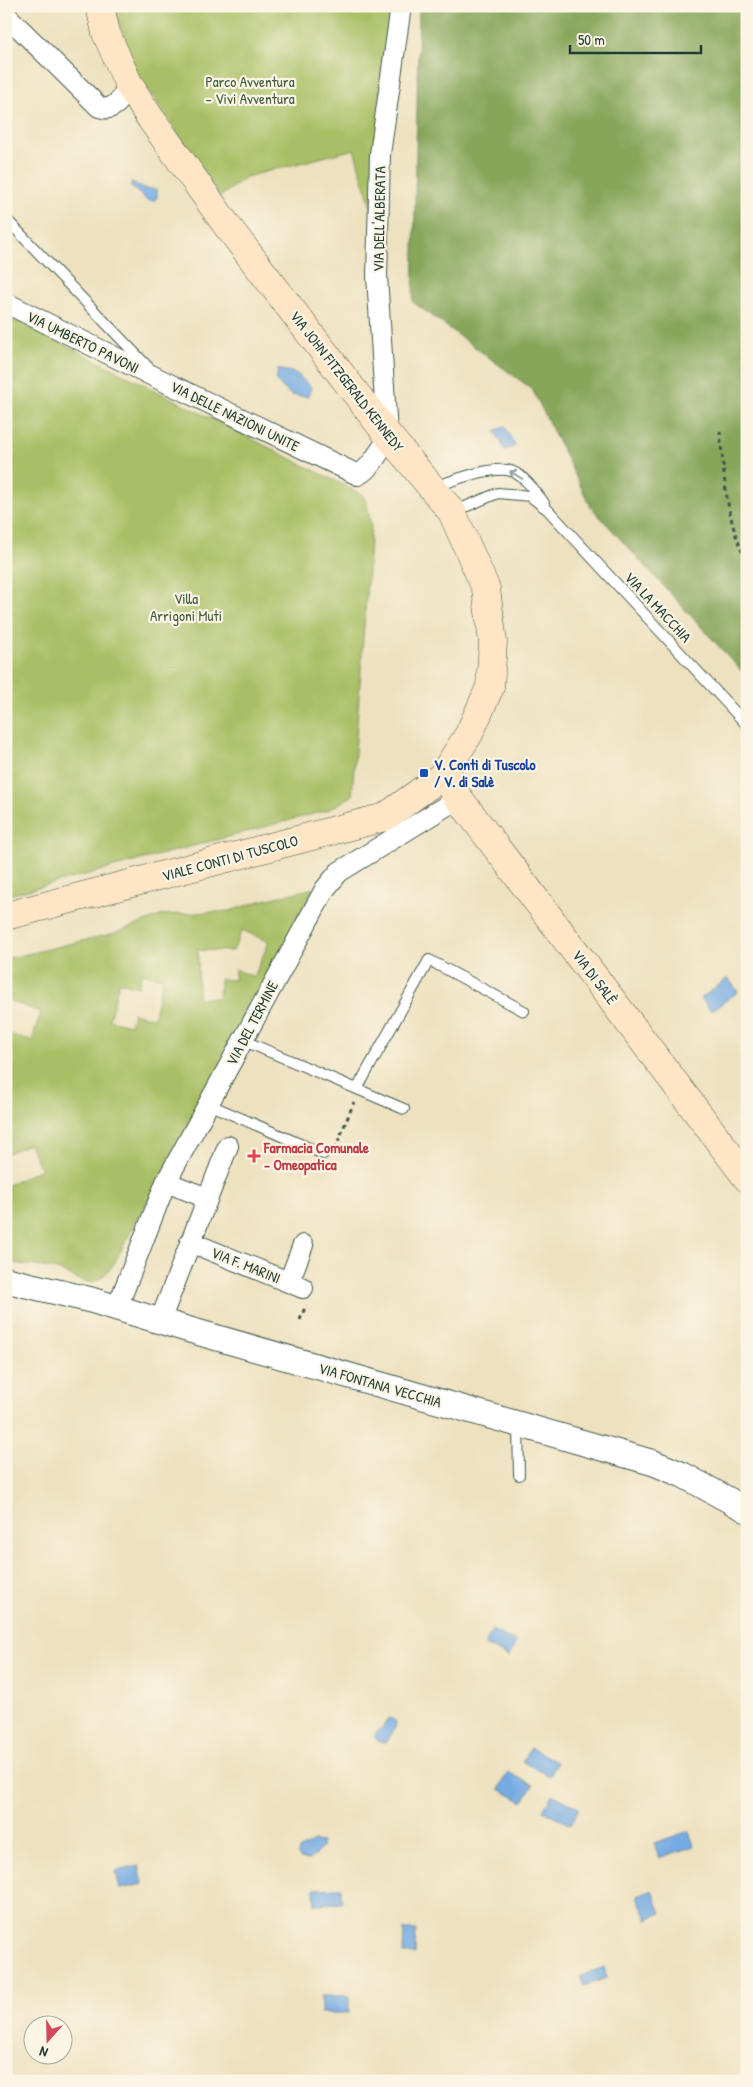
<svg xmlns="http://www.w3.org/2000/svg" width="753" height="2087" viewBox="0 0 753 2087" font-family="'Patrick Hand',sans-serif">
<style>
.green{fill:#a8bf65;stroke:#647e4c;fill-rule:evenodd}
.forest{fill:#86a65a;stroke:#527247}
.water{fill:#75abe3;stroke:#4a748c}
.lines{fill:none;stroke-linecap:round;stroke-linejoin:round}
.service-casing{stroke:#3e5649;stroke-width:12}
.minor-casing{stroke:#3e5649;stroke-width:22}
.tertiary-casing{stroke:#3e5649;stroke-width:27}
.secondary-casing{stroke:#3e5649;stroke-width:29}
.path{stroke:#3e5649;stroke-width:3;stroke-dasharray:4 4;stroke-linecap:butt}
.service{stroke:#fff;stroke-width:10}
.minor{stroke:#fff;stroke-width:20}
.tertiary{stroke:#fff;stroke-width:25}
.secondary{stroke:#fee5c5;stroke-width:28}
.oneway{stroke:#8f9e9a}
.transit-dot{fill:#1a4fb4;stroke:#fcf5e5;stroke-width:2}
.health-dot{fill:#e0444e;stroke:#fcf5e5;stroke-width:2}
.labels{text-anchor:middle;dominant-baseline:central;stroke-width:4.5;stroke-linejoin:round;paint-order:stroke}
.park-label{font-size:15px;fill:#415e40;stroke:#fcf5e5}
.street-label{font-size:15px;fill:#1f3d34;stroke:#fcf5e5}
.transit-label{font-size:15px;font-weight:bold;fill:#164399;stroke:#fcf5e5;text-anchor:start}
.health-label{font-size:15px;font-weight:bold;fill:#be3a42;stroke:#fcf5e5;text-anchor:start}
</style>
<rect width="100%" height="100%" fill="#fcf5e5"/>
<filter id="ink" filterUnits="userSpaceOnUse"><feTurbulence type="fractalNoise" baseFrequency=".02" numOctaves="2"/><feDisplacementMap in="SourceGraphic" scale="10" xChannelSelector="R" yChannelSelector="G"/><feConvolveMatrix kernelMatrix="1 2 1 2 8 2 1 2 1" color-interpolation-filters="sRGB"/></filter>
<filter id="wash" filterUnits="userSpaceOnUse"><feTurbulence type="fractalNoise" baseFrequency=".0096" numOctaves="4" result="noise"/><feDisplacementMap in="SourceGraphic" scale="20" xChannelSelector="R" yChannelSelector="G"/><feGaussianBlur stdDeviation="1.12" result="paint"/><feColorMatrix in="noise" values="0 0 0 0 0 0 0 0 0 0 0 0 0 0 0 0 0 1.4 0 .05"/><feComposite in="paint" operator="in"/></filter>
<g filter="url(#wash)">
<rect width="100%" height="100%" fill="#ede1bf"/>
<!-- green -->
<path class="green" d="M113 6H400L373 213 354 149 246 177 220 197 135 69Z
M6 315 361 494 366 501 371 526 352 796 328 810 6 896Z
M314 888 248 1015 113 1265C106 1273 100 1282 89 1282 78 1282 70 1274 60 1271 42 1266 24 1264 6 1263V1186L41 1169 29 1144 6 1154V1033L32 1041 41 1012 6 1000V959L115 933 163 915 230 911 260 901ZM242 930 269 942 254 977 235 969 234 980 220 979 219 998H198V950L233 951ZM142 973 163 978 153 1018 133 1013 130 1025 109 1020 119 982 138 987Z"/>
<!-- forest -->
<path class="forest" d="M419 6H747V677L591 507 532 389 413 302Z"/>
<!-- water -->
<path class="water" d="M132 182 143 188 157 190V198L154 201 147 200 130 186Z
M278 369 296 373 311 387 308 397 291 395 276 381Z
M505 426 515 446 505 450 495 431Z
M728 978 738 992 711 1011 701 998Z
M492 1630 516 1642 509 1657 485 1645Z
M391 1718 396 1722 395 1728 387 1742H379L375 1738 376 1732 382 1728 388 1719Z
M531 1748 557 1762 550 1776 523 1762Z
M508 1772 533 1785 523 1802 499 1789Z
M552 1794 579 1808 571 1825 543 1811Z
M689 1831 694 1846 659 1858 654 1843Z
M314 1841 322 1842V1848L310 1860 300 1859 298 1855 299 1850Z
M139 1866 143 1884 120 1889 116 1871Z
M341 1888 342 1903 315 1904 314 1889Z
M652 1890 661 1913 647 1919 637 1896Z
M404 1930H416L415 1954H403Z
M604 1967 607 1978 584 1986 580 1976Z
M321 1996H349V2013H321Z"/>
</g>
<g filter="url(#ink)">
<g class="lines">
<defs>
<path id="service" d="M6 219 148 367
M434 487C455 480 484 468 507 470 522 472 536 492 544 503
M453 512 498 493 530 496 548 510 747 725
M242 1040 357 1089 429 960 524 1011
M357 1089 404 1109
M208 1104 323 1154
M518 1426 519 1475"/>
<path id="minor" d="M6 15 99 107C115 113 122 97 129 85
M6 303 161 380 358 475C374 466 378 450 390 438
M387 434 377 276 380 154 401 6
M166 1182 207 1198
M190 1242 303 1288
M289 1282 303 1245
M117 1308 166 1182 325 889 339 872 459 798
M160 1321 228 1146"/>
<path id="tertiary" d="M6 1280 91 1300 183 1328 654 1463 683 1475 747 1510"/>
<path id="secondary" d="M442 776 747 1178
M6 916 385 817 442 776 469 734 490 687 493 642 486 589 452 512 387 434 228 227 151 119 129 85 106 33 100 6"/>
</defs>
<!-- service casing -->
<use href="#service" class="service-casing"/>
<!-- minor casing -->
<use href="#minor" class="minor-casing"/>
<!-- tertiary casing -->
<use href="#tertiary" class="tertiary-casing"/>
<!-- secondary casing -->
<use href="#secondary" class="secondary-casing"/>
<!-- path -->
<path class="path" d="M720 431C724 476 726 521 747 562
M335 1149 354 1102
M300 1320 306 1305"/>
<!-- service -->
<use href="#service" class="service"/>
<!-- minor -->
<use href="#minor" class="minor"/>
<!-- tertiary -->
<use href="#tertiary" class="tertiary"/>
<!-- secondary -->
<use href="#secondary" class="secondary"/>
</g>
<!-- one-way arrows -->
<defs><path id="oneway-shaft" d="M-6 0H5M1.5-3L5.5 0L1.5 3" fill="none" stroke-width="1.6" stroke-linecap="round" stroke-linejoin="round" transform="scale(1.25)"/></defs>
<use class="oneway" href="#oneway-shaft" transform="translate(516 475) rotate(-148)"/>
</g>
<!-- markers -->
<rect class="transit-dot" x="419" y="768" width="10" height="10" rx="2.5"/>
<path class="health-dot" d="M251.5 1148.5h5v5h5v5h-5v5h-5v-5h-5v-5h5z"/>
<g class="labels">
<!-- park labels -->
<g class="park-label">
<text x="250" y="81">Parco Avventura<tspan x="250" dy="17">– Vivi Avventura</tspan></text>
<text x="186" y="598">Villa<tspan x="186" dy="17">Arrigoni Muti</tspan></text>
</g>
<!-- street labels -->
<g class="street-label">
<text transform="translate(379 219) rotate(-89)">VIA DELL'ALBERATA</text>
<text transform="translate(83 342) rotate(26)">VIA UMBERTO PAVONI</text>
<text transform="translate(347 381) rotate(52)">VIA JOHN FITZGERALD KENNEDY</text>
<text transform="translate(235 416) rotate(26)">VIA DELLE NAZIONI UNITE</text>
<text transform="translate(658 607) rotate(47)">VIA LA MACCHIA</text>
<text transform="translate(230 858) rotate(-15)">VIALE CONTI DI TUSCOLO</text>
<text transform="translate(595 977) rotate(53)">VIA DI SALÈ</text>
<text transform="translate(252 1023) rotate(-62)">VIA DEL TERMINE</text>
<text transform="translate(246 1265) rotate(22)">VIA F. MARINI</text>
<text transform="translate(380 1385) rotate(16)">VIA FONTANA VECCHIA</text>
</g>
<!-- transit labels -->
<g class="transit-label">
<text x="434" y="764">V. Conti di Tuscolo<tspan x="434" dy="17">/ V. di Salè</tspan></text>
</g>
<!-- health labels -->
<g class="health-label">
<text x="264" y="1147">Farmacia Comunale<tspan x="264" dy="17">- Omeopatica</tspan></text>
</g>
</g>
<!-- margin -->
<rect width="753" height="2087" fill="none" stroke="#fcf5e5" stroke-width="25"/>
<!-- north arrow -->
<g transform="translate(48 2040) rotate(200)"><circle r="24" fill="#fcf5e5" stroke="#a4ab9e"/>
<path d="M0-4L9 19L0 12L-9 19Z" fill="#d1495b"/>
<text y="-8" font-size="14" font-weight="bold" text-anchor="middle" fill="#1f3d34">N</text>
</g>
<!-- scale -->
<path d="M570 45v8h131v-8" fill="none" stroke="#1f3d34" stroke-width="2.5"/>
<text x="578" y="45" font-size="15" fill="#1f3d34" stroke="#fcf5e5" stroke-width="4" paint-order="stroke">50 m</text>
</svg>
